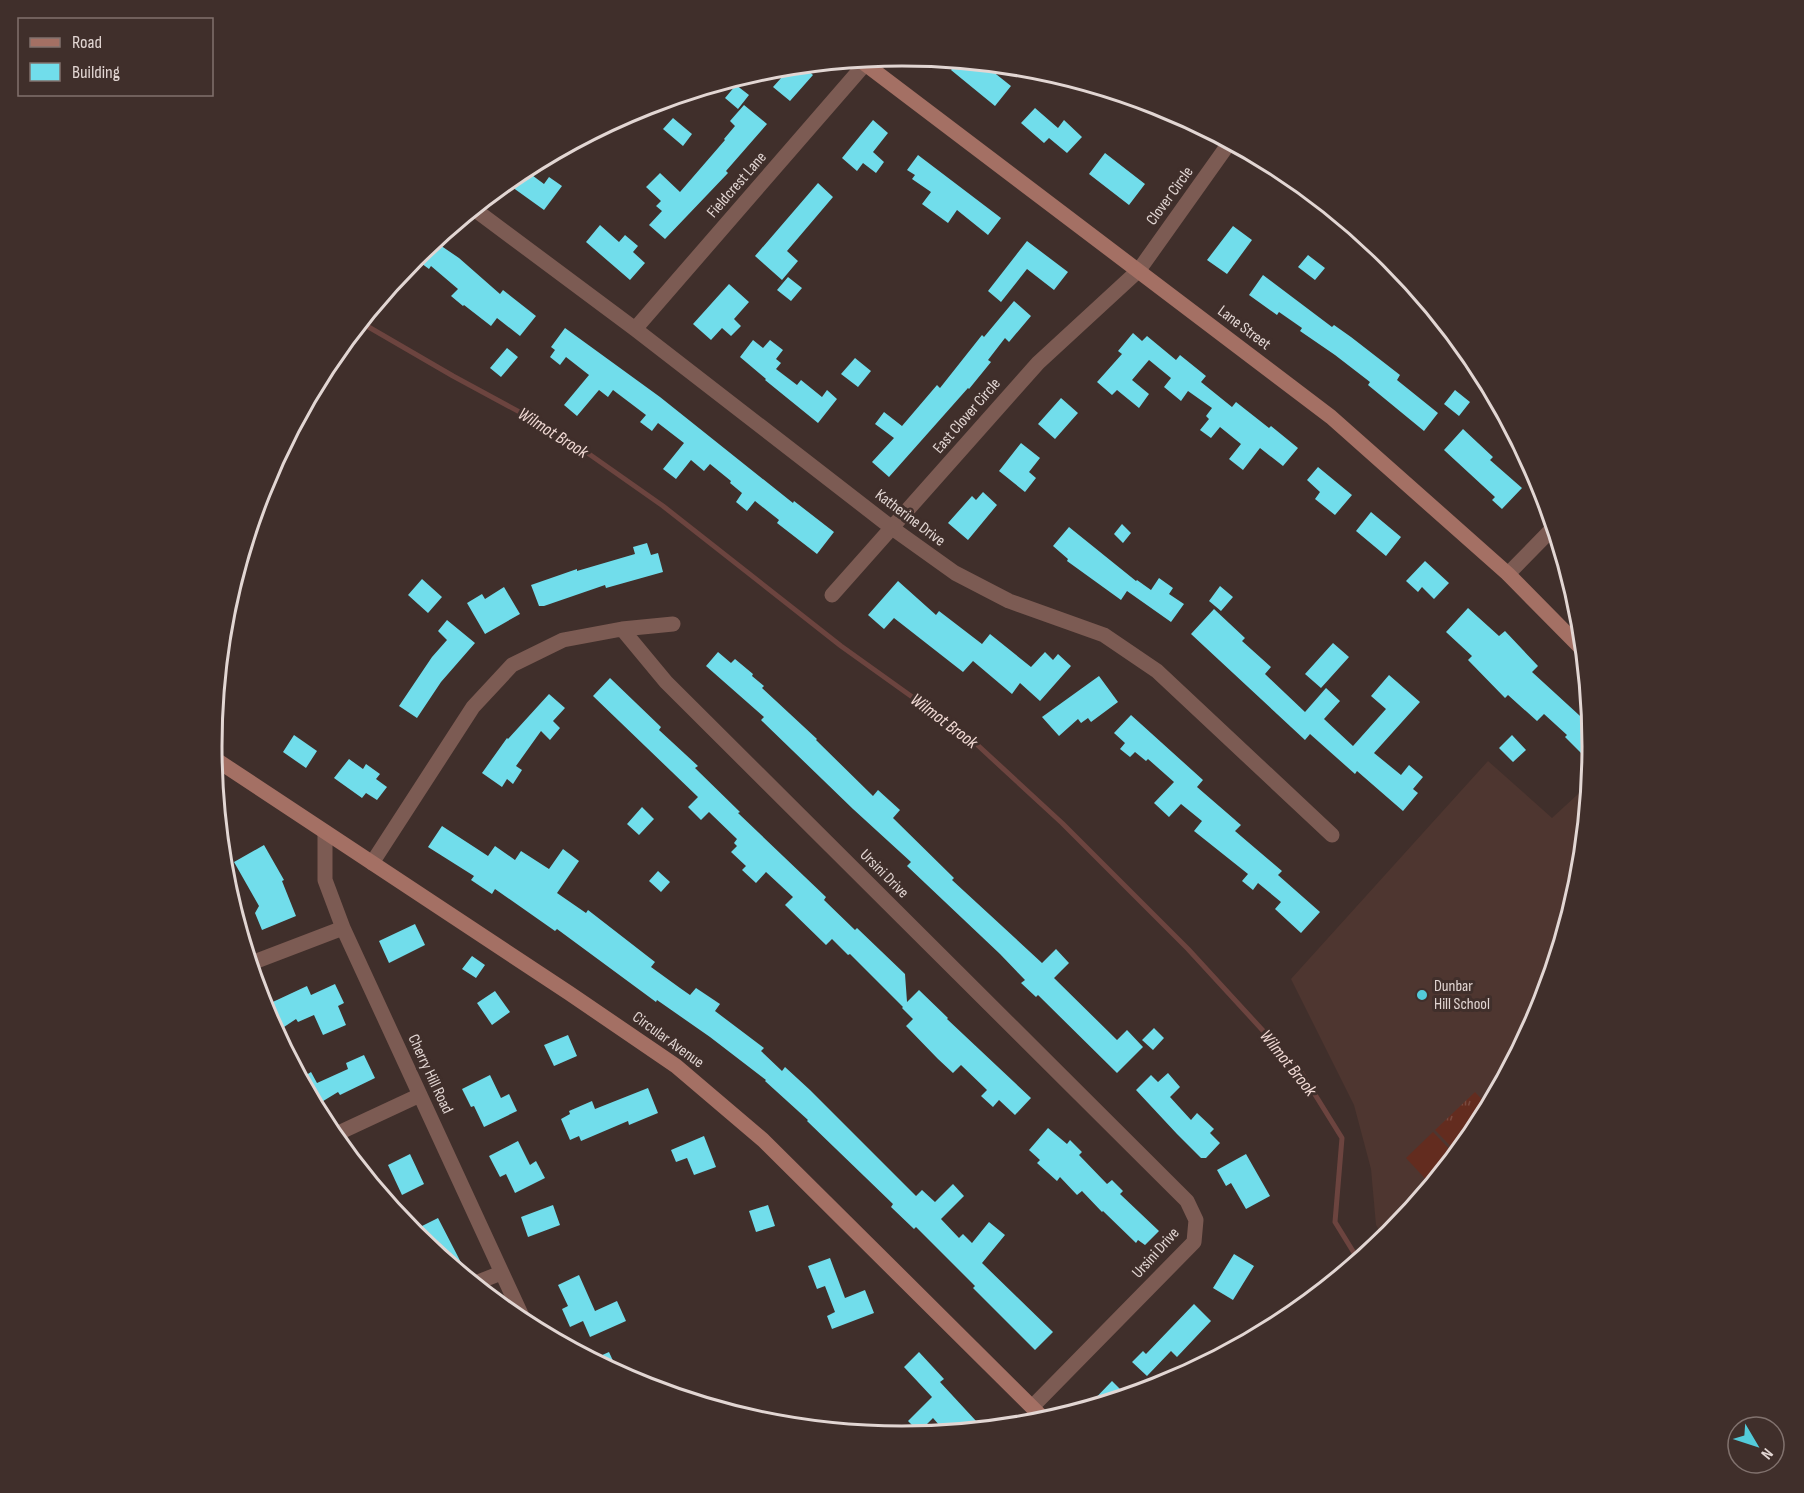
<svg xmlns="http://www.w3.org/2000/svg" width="1804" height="1493" viewBox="0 0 1804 1493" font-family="'Sofia Sans Condensed',sans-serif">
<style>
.built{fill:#4e3630}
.grass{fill:url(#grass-tufts)}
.pitch{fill:#632c1f}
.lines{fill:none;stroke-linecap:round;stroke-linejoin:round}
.stream{stroke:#6c443f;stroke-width:5}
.building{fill:#71ddeb}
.street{stroke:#7c5b53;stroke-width:15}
.secondary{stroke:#a47064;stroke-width:15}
.poi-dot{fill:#53cbda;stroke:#402f2b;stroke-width:2}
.labels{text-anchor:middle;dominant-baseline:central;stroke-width:6;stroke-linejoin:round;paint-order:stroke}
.street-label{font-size:16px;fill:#e2d6d3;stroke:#402f2b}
.poi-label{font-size:16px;fill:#e2d6d3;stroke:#402f2b;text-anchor:start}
.water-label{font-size:18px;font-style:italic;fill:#f0d9d4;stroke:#402f2b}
.rim{fill:none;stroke:#e2d6d3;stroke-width:3}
</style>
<defs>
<pattern id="grass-tufts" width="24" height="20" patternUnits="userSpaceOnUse" patternTransform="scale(1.5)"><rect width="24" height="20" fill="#632c1f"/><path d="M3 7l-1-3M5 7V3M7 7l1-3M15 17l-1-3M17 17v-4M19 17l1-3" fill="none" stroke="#794a3f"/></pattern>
</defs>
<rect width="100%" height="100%" fill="#402f2b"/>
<!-- built -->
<path class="built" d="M1488 761 1552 818 1589 784 1580 882 1540 1011 1476 1131 1390 1235 1385 1240 1376 1225 1371 1169 1354 1105 1291 979Z"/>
<!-- grass -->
<path class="grass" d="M1475 1092 1489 1107 1476 1131 1458 1154 1435 1130Z"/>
<!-- pitch -->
<path class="pitch" d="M1433 1132 1456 1156 1431 1185 1406 1158Z"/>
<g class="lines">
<!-- stream -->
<path class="stream" d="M360 322 453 376 562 435 663 506 841 646 971 739 1062 823 1188 949 1301 1072 1342 1138 1335 1222 1359 1261"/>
</g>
<!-- building -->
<path class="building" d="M958 61 982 63 1011 86 995 106 951 70Z
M802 65 813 75 790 101 773 87 792 66Z
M736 85 749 95 738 109 725 98Z
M744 105 767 124 726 171 728 173 665 239 649 225 662 211 656 206 661 201 646 187 660 173 680 192 725 140 724 139 735 126 730 121Z
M1035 108 1058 128 1064 120 1082 137 1067 153 1049 138 1044 143 1021 123Z
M673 118 692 134 683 146 663 129Z
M873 120 888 133 873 152 884 162 876 173 863 163 857 171 842 158Z
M1105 153 1145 184 1129 205 1089 174Z
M918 155 1001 218 988 235 957 210 948 223 922 204 931 192 912 179 915 175 907 170Z
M525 170 544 184 549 177 562 186 544 210 512 187Z
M818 183 833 197 787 251 798 261 782 280 755 256Z
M600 225 619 242 625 235 638 246 633 252 645 263 630 280 586 242Z
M1233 226 1252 240 1227 274 1207 260Z
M434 241 459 258 500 294 503 290 536 316 520 336 497 318 491 326 464 305 463 306 451 296 458 289 431 266 429 269 414 258Z
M1027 241 1068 272 1054 290 1027 269 1001 302 988 291Z
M1308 255 1325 268 1315 280 1298 267Z
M1263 275 1332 327 1334 325 1351 337 1400 375 1397 380 1438 413 1424 431 1368 385 1370 382 1335 355 1300 331 1302 328 1279 312 1277 315 1249 295Z
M788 277 802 288 791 301 777 290Z
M729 284 749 302 734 319 741 326 731 336 722 328 711 340 693 324Z
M1014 301 1031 316 1009 342 1005 338 988 360 991 362 969 389 968 388 889 477 872 462 894 438 875 424 884 412 902 426 937 385 940 388 982 335 984 337Z
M565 328 660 397 793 503 794 501 834 532 817 554 777 523 779 520 755 501 747 511 736 502 742 493 730 483 731 481 710 464 704 471 691 460 676 479 663 469 684 443 658 423 652 431 640 422 646 415 613 390 608 397 599 390 577 416 564 405 589 375 566 357 560 365 550 357 555 350 551 347Z
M1133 333 1142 341 1147 336 1176 360 1180 355 1206 376 1201 382 1232 407 1236 402 1269 428 1271 426 1298 448 1283 466 1260 448 1243 470 1229 459 1241 444 1220 427 1211 438 1200 430 1209 419 1206 416 1212 408 1188 391 1181 401 1164 387 1171 378 1149 360 1132 380 1149 394 1139 408 1117 390 1112 395 1097 382 1122 354 1118 351Z
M753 340 763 348 770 340 783 350 776 359 781 363 776 369 797 385 801 380 822 397 827 390 837 399 818 423 765 380 766 379 740 357Z
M507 348 518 357 501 377 490 368Z
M855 358 871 371 858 387 841 374Z
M1455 390 1470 402 1459 416 1444 404Z
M1061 398 1078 413 1055 439 1038 424Z
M1463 429 1493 457 1490 460 1522 488 1502 509 1492 500 1495 497 1444 450Z
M1021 443 1040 458 1029 472 1036 478 1025 492 999 471Z
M1318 467 1352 495 1335 515 1315 499 1320 492 1307 480Z
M983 492 997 505 968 540 948 523 972 496 976 500Z
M1371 512 1401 537 1386 556 1356 531Z
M1122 524 1131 533 1123 543 1114 534Z
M1069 527 1136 581 1137 580 1151 590 1159 578 1173 588 1169 594 1184 604 1171 622 1127 591 1121 600 1067 561 1068 559 1053 546Z
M647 543 651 555 658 553 663 572 606 588 605 585 544 606H539L531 585 577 569V571L635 554 633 547Z
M1425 561 1449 583 1434 599 1422 587 1418 592 1406 581Z
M422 579 442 597 428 613 408 595Z
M898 581 936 615 939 611 982 644 990 634 1031 667 1045 652 1053 660 1058 654 1071 666 1040 701 1020 683 1012 694 973 661 963 672 894 618 884 629 868 615Z
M1220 586 1233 597 1221 611 1209 601Z
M504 587 520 614 485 634 467 603 482 594 485 599Z
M1468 608 1499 636 1505 631 1538 666 1532 672 1591 726 1593 747 1591 763 1565 737 1567 735 1544 714 1537 721 1508 695 1505 698 1468 660 1472 656 1446 632Z
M1214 609 1245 638 1242 641 1271 667 1265 674 1305 712 1326 688 1340 701 1324 719 1353 746 1386 709 1371 696 1389 675 1420 702 1374 753 1401 775 1409 765 1423 777 1413 789 1418 793 1403 811 1357 771 1355 774 1310 734 1305 740 1191 634Z
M447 620 475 643 441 682 417 718 399 706 432 657 447 640 438 631Z
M1333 643 1349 657 1321 688 1305 674Z
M718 652 731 663 735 659 753 674 752 676 764 686 762 688 817 739 816 740 873 796 878 790 900 810 893 818 954 878 952 880 1042 963 1056 949 1069 963 1054 978 1117 1040 1127 1030 1143 1047 1117 1073 1038 995 1036 997 1021 983 1025 980 1000 954 907 866 911 862 853 809 761 720 764 717 706 666Z
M1099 676 1118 702 1091 722 1088 718 1081 723 1078 719 1059 736 1042 717Z
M610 678 661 727 659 730 698 766 695 768 740 812 738 813 826 897 824 900 855 930 857 928 905 974 907 1002 919 990 948 1018 947 1019 1031 1098 1015 1115 999 1100 993 1107 981 1096 987 1090 961 1065 953 1073 938 1059 906 1026 913 1019 902 1008 903 1007 850 954 848 955 832 939 826 945 785 905 793 897 766 872 756 883 742 870 746 866 731 852 737 846 734 843 737 839 709 812 701 820 688 807 698 797 593 696Z
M549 694 565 708 553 721 560 728 550 740 541 731 516 766 522 770 513 784 507 779 502 787 482 773 507 738 508 739Z
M1131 715 1203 780 1197 787 1241 825 1235 831 1282 871 1278 875 1320 912 1301 933 1275 909 1281 902 1258 883 1253 890 1242 881 1248 874 1194 831 1202 821 1181 804 1169 817 1154 803 1174 782 1148 759 1146 761 1135 752 1130 757 1120 749 1125 743 1114 733Z
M294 735 317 751 306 768 283 752Z
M1512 735 1526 750 1513 762 1499 748Z
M349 759 363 769 366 764 380 774 376 779 387 787 377 800 366 793 362 798 334 778Z
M642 807 654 819 639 835 627 824Z
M442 826 488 856 495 846 515 860 521 851 549 869 563 849 579 861 557 893 586 913 588 910 655 962 651 967 680 988 690 995 696 988 720 1004 715 1011 764 1048 761 1051 782 1071 785 1067 810 1090 916 1196 922 1190 935 1202 953 1184 964 1196 941 1219 959 1238 963 1234 972 1243 989 1222 1005 1235 982 1263 1053 1332 1035 1350 973 1288 975 1286 916 1227 914 1229 891 1207 893 1204 807 1121 808 1120 765 1081 766 1080 710 1037 657 1000 656 1002 557 929 555 931 495 889 492 894 471 880 474 876 428 847Z
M264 845 284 880 282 881 296 916 262 930 255 913 259 906 234 862Z
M658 871 670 882 661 892 649 881Z
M415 924 425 945 389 963 379 941Z
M472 956 485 965 476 978 462 969Z
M335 984 344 1003 338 1006 346 1025 323 1035 314 1015 298 1022 296 1019 275 1033 262 1007 307 986 311 995Z
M495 991 510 1012 492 1025 477 1003Z
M1154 1028 1164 1038 1153 1050 1142 1040Z
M568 1035 577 1056 554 1066 544 1045Z
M364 1055 375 1078 340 1095 338 1092 315 1106 300 1079 311 1072 317 1083 348 1069 346 1063Z
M1168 1073 1180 1087 1170 1097 1191 1120 1197 1113 1214 1129 1210 1133 1220 1143 1206 1158H1201L1177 1134 1136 1090 1151 1075 1158 1082Z
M490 1075 501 1098 509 1094 517 1111 484 1127 474 1106 471 1107 462 1089Z
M648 1088 658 1113 629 1125 628 1121 581 1141 579 1136 570 1140 561 1119 570 1114 569 1111 592 1101 595 1109Z
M1048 1128 1067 1144 1070 1140 1082 1152 1079 1155 1107 1184 1112 1180 1123 1191 1120 1194 1159 1231 1145 1245 1138 1240 1136 1243 1103 1211 1102 1212 1082 1191 1077 1195 1060 1177 1057 1181 1037 1163 1040 1160 1029 1150Z
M704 1136 716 1167 694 1175 687 1158 676 1162 671 1150Z
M518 1141 530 1165 536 1161 545 1178 515 1193 506 1174 500 1177 489 1156Z
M410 1154 424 1184 402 1195 388 1165Z
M1246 1154 1270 1196 1246 1209 1231 1183 1226 1186 1217 1170Z
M553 1205 560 1225 528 1237 521 1217Z
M768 1205 775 1226 756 1232 749 1211Z
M438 1218 468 1276 466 1278 428 1247 418 1228Z
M1234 1254 1254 1266 1233 1300 1213 1288Z
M830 1258 845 1298 865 1290 874 1313 832 1329 827 1316 835 1312 825 1286 817 1289 808 1266Z
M579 1275 595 1311 617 1301 626 1321 590 1337 583 1321 570 1327 562 1309 568 1306 558 1285Z
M1194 1304 1211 1321 1177 1357 1171 1351 1147 1376 1132 1362 1143 1351 1146 1354Z
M609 1352 620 1376 591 1360Z
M919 1352 944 1379 940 1382 977 1422 966 1431 946 1433 933 1418 919 1432 908 1421 932 1397 904 1367Z
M1112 1381 1128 1397 1085 1409Z"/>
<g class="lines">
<!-- street -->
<path class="street" d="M474 209 635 329 892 528 955 573 1009 601 1104 635 1157 671 1332 835
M635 329 865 64
M1508 574 1554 527
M832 595 1038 363 1139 270 1230 142
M622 629 666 682 1187 1201 1196 1220 1194 1242 1032 1407
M325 832V880L343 928 526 1325
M372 863 473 707 512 665 563 640 622 629 673 624
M249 964 343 928
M332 1136 420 1095
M473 1284 501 1273"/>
<!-- secondary -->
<path class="secondary" d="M860 60 1331 417 1508 574 1584 651
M212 757 569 993 676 1066 763 1140 1046 1421"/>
</g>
<!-- markers -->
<circle class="poi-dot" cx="1422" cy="995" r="6"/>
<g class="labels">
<!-- street labels -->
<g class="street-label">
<text transform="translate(737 185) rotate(-49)">Fieldcrest Lane</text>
<text transform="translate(1170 196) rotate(-54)">Clover Circle</text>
<text transform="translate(1244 328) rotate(37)">Lane Street</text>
<text transform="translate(967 416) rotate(-49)">East Clover Circle</text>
<text transform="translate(910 518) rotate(37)">Katherine Drive</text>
<text transform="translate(884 874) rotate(45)">Ursini Drive</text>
<text transform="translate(668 1040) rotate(36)">Circular Avenue</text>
<text transform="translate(430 1074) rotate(65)">Cherry Hill Road</text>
<text transform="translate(1156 1253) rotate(-48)">Ursini Drive</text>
</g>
<!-- poi labels -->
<g class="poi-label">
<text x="1434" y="986">Dunbar<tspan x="1434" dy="18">Hill School</tspan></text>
</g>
<!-- water labels -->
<g class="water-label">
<text transform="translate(553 433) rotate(32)">Wilmot Brook</text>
<text transform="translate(944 721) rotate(37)">Wilmot Brook</text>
<text transform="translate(1288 1063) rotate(51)">Wilmot Brook</text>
</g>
</g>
<!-- crop -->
<path d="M0 0H1804V1493H0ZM222 746a680 680 0 1 1 1360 0a680 680 0 1 1-1360 0Z" fill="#402f2b" fill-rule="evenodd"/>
<path class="rim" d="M222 746a680 680 0 1 1 1360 0a680 680 0 1 1-1360 0Z"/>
<!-- legend -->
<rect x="18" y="18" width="195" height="78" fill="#402f2b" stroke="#81726e" stroke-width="1.5"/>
<rect x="30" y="38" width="30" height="9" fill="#a47064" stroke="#81726e" stroke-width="1.5"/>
<text x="72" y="48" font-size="18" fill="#e2d6d3">Road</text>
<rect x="30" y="63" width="30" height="18" fill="#71ddeb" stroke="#81726e" stroke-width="1.5"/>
<text x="72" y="78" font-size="18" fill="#e2d6d3">Building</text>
<!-- north arrow -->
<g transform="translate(1756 1445) rotate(129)"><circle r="28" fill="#402f2b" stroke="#81726e" stroke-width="1.5"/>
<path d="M0-4.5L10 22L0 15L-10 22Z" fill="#53cbda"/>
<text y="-9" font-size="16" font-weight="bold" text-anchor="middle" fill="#e2d6d3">N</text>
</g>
</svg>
